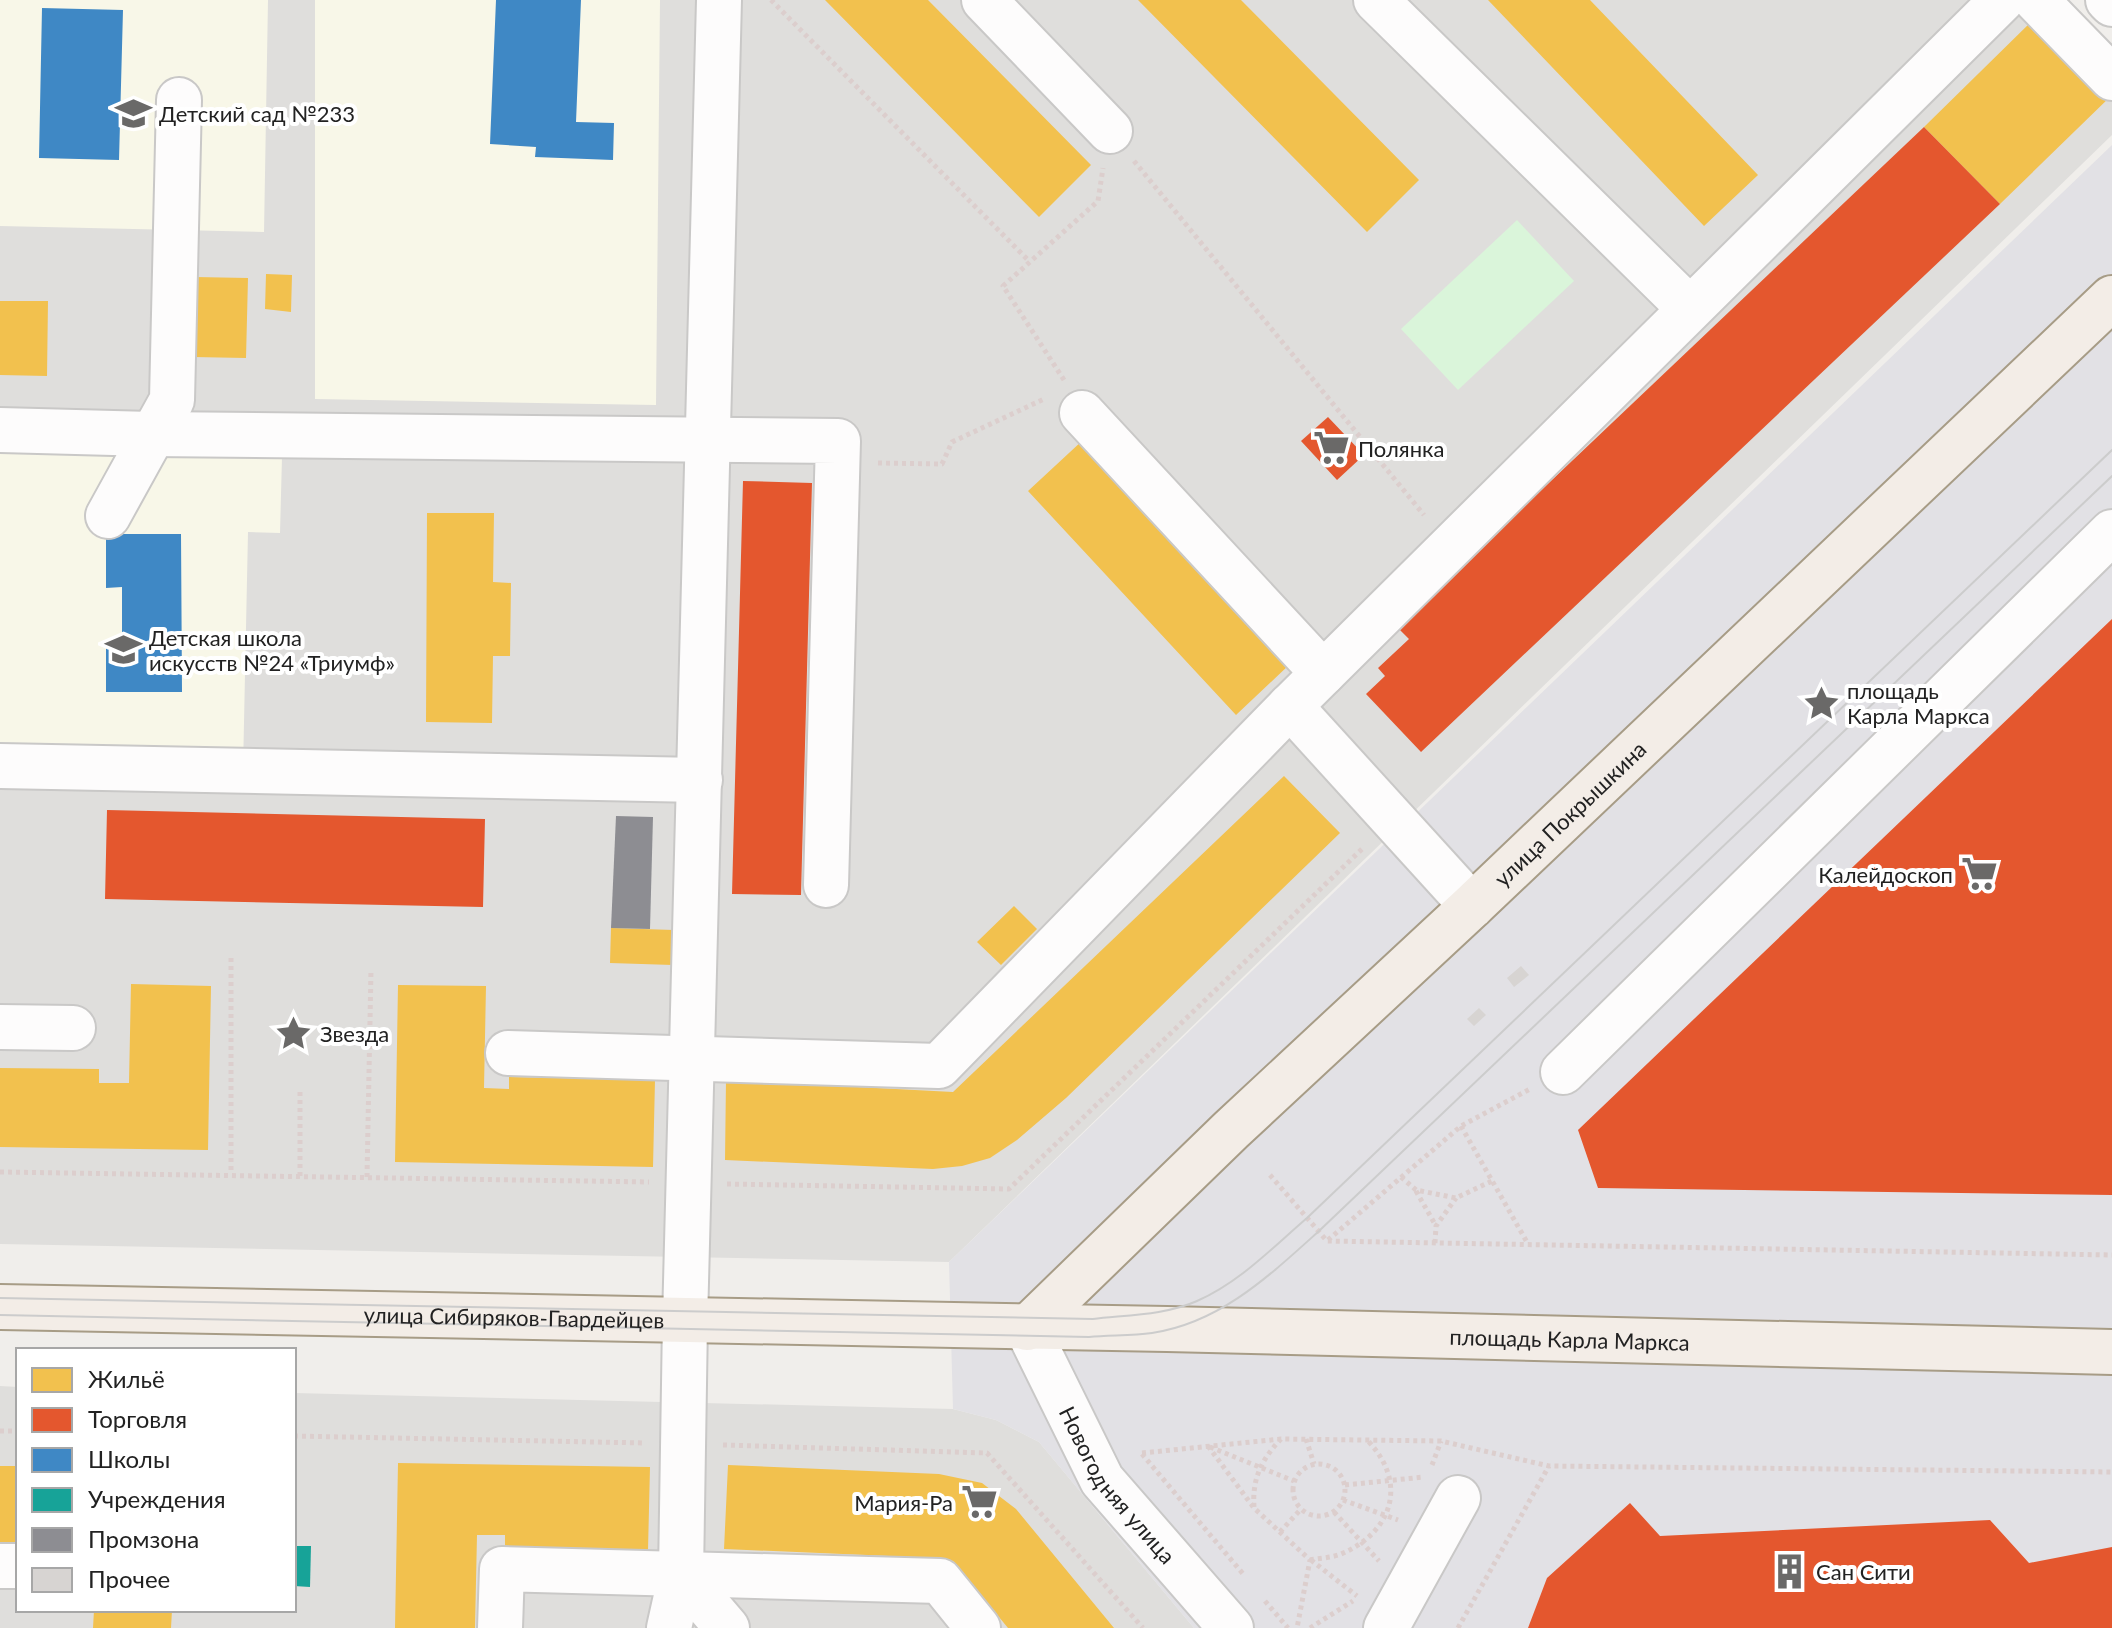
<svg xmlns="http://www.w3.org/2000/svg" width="2112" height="1628" viewBox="0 0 2112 1628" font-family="Lato,sans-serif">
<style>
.residential{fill:#dfdedc}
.education{fill:#f8f7e8}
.park{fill:#daf5da}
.plaza{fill:#e2e1e5}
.homes{fill:#f2c14e}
.shops{fill:#e4572e}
.schools{fill:#3f88c5}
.public{fill:#17a398}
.industry{fill:#8d8d92}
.building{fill:#d7d4d2}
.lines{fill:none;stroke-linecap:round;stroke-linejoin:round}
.minor-casing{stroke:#c9c8c7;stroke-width:48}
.major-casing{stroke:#a79c86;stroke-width:48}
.path{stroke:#dccecd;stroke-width:5;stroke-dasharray:4 4;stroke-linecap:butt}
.minor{stroke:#fdfcfc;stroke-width:44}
.major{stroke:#f3ede7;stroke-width:44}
.tram{stroke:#ccc;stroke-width:2}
.labels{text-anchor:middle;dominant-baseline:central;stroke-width:8;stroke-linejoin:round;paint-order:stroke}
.poi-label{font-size:22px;fill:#222;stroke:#fff;text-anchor:start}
.street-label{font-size:22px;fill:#222;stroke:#fff}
</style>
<rect width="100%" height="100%" fill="#f0eeeb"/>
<!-- residential -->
<path class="residential" d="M0 0H2015L2112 85V135L949 1262 0 1244Z
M0 1386 18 1387V1610H294V1393L953 1409 996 1420 1039 1442 1194 1628H0Z"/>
<!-- education -->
<path class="education" d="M0 0H268L264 232 0 226Z
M315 0H660L656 405 315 399Z
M0 451 282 457 280 533 248 532 243 770 0 767Z"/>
<!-- park -->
<path class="park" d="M1517 220 1574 281 1458 390 1401 329Z"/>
<!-- plaza -->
<path class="plaza" d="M2112 145V1628H1194L1039 1442 996 1420 953 1409 949 1262Z"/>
<!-- homes -->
<path class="homes" d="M825 0H928L1091 165 1039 217Z
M1138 0H1241L1419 180 1367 232Z
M1488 0H1590L1758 175 1704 226Z
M2036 17 2112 95 2000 204 1924 127Z
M266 274 292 275 291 312 265 309Z
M195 277 248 278 246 358 193 357Z
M0 301H48L47 376 0 375Z
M1083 440 1290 664 1236 715 1028 491Z
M427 513H494L493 582 511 583 510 656H493L492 723 426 722Z
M1284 776 1340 833 1066 1098 1017 1140 990 1158 962 1166 933 1169 725 1160 726 1080 953 1092Z
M1014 906 1037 929 1001 965 977 942Z
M611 928 674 930 673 965 610 963Z
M131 984 211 986 208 1150 0 1147V1068L99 1069V1083H129Z
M398 985 486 986 484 1088 509 1089V1077L655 1080 653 1167 395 1162Z
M398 1463 650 1467 648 1550 505 1548V1535H477L475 1628H395Z
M728 1465 939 1474 982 1483 1016 1509 1114 1628H1008L953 1561 935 1558 724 1549Z
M0 1466H18V1549H0Z
M94 1610H172L171 1628H93Z"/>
<!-- shops -->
<path class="shops" d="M1924 127 2000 204 1421 752 1366 694 1385 676 1378 668 1409 639 1397 627Z
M1328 417 1364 455 1337 480 1301 441Z
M743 481 812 483 801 895 732 894Z
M2112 619V1195L1598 1188 1578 1130Z
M107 810 485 819 483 907 105 899Z
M1630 1503 1660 1536 1990 1520 2029 1563 2112 1547V1628H1528L1547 1578Z"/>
<!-- schools -->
<path class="schools" d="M496 0H581L576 122 614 123 613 160 535 157 536 147 490 144Z
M42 8 123 10 119 160 39 158Z
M106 534H181L182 692H106V644H122V587L106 588Z"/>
<!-- public -->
<path class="public" d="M294 1546H311L310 1587 294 1586Z"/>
<!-- industry -->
<path class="industry" d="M616 816 653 817 650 929 611 928Z"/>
<!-- building -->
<path class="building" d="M1521 966 1529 975 1514 987 1507 978Z
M1479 1008 1486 1015 1474 1026 1467 1019Z"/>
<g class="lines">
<defs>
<g id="minor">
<path d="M984 0 1110 131"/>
<path d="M1376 0 1689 308"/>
<path d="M2036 0 2112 78"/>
<path d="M2108 0 2112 4"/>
<path d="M1082 413 1323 673"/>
<path d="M0 430 151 434 838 441 826 885"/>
<path d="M108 516 172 400 179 100"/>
<path d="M1290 706 1472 906"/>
<path d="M0 766 700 780"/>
<path d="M0 1027 73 1028"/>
<path d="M508 1053 939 1066 1290 706 2002 0"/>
<path d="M1563 1072 2112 532"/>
<path id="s1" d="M1027 1328 1102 1480 1231 1628"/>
<path d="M0 1566H18"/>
<path d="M681 1574 727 1628"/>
<path d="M500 1628 502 1569 940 1581 978 1628"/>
<path d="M669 1628 681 1574 685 1321 719 0"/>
<path d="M1386 1628 1458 1498"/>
</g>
<g id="major">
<path id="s2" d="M0 1307 1167 1329 2112 1352"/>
<path id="s3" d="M1027 1328 1231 1130 1472 906 2112 298"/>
</g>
</defs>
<!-- minor casing -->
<use href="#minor" class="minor-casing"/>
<!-- major casing -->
<use href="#major" class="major-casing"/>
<!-- path -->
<path class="path" d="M771 0 1028 260
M1134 161 1424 515
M1064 380 1003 286 1098 201 1103 168
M878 463 942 464 952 442 1044 399
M231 958V1174
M1461 1126 1528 1244
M0 1172 649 1182
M1270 1175 1327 1241 2112 1255
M300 1176V1092
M367 1177 371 969
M1401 1177 1416 1190 1456 1198 1492 1181
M727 1184 1009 1189 1363 848
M1416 1191 1436 1226
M1328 1240 1461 1126 1530 1089
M1435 1243 1436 1226 1456 1198
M0 1431H18
M294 1436 645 1443
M1306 1439 1314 1464
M723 1445 987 1453 1143 1628
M1208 1446 1254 1508 1310 1560 1297 1628
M1210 1447 1294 1481
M1142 1453 1281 1439 1441 1441 1549 1466 2112 1472
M1142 1454 1244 1575
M1293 1490a26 26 0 1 1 52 0a26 26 0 1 1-52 0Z
M1432 1465 1441 1441
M1345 1485 1424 1477
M1343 1500 1398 1520
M1254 1507C1252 1478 1262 1459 1281 1439
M1334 1512 1379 1561
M1280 1532 1301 1509
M1310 1560C1320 1558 1331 1558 1341 1554 1393 1532 1408 1483 1368 1441
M1311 1560 1357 1596
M1265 1601 1288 1628
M1310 1628 1353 1601
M1458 1628 1549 1466"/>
<!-- minor -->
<use href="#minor" class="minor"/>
<!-- major -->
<use href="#major" class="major"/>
<!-- tram -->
<path class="tram" d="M0 1298 1093 1319C1126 1315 1166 1315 1197 1301 1240 1282 1272 1248 1307 1218L2112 450
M0 1315 1089 1337C1110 1335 1131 1336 1152 1333 1220 1323 1269 1276 1319 1231L2112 476"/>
</g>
<!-- icons -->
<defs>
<symbol id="school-bare" viewBox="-9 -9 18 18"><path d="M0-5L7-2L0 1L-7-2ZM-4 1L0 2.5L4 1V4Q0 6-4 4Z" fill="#6a6968" stroke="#fff" stroke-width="2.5" paint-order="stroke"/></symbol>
<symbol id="supermarket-bare" viewBox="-9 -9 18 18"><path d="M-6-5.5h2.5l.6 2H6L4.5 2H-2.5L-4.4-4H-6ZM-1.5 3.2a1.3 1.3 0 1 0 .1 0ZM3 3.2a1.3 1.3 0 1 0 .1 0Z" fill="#6a6968" stroke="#fff" stroke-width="2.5" paint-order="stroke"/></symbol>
<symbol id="sight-bare" viewBox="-9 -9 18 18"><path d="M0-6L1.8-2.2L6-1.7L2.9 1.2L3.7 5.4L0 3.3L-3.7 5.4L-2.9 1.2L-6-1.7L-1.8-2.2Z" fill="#6a6968" stroke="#fff" stroke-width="2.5" paint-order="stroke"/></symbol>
<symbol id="building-bare" viewBox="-9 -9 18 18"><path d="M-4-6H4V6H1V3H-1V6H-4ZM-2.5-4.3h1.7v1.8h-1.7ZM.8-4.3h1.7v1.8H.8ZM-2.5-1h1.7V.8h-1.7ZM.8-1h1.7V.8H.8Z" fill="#6a6968" stroke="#fff" stroke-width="2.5" paint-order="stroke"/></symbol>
</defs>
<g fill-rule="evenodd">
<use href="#school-bare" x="108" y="88" width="51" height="51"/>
<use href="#supermarket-bare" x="1306" y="422" width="51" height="51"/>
<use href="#school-bare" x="98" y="624" width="51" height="51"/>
<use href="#sight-bare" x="1796" y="678" width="51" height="51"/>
<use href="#supermarket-bare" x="1954" y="848" width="51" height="51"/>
<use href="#sight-bare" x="268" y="1008" width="51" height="51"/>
<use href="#supermarket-bare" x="954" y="1476" width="51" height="51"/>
<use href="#building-bare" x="1764" y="1546" width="51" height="51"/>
</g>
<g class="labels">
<!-- poi labels -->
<g class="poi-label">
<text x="159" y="113">Детский сад №233</text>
<text x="1358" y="448">Полянка</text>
<text x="149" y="637">Детская школа<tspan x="149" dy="25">искусств №24 «Триумф»</tspan></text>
<text x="1847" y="690">площадь<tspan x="1847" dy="25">Карла Маркса</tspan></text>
<text x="1953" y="874" text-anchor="end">Калейдоскоп</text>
<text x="320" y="1033">Звезда</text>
<text x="953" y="1502" text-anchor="end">Мария-Ра</text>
<text x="1816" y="1571">Сан Сити</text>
</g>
<!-- street labels -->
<g class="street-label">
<text stroke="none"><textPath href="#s3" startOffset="748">улица Покрышкина</textPath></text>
<text stroke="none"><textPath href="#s2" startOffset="514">улица Сибиряков-Гвардейцев</textPath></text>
<text stroke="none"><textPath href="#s2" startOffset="1570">площадь Карла Маркса</textPath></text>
<text stroke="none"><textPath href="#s1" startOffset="182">Новогодняя улица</textPath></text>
</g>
</g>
<!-- legend -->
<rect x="16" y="1348" width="280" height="264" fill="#ffffff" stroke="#a7a7a7" stroke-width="2"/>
<rect x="32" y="1368" width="40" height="24" fill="#f2c14e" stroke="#a7a7a7" stroke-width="2"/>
<text x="88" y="1388" font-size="24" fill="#222222">Жильё</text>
<rect x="32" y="1408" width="40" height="24" fill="#e4572e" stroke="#a7a7a7" stroke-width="2"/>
<text x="88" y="1428" font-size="24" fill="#222222">Торговля</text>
<rect x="32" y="1448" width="40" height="24" fill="#3f88c5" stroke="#a7a7a7" stroke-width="2"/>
<text x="88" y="1468" font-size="24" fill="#222222">Школы</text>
<rect x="32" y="1488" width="40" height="24" fill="#17a398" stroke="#a7a7a7" stroke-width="2"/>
<text x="88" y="1508" font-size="24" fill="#222222">Учреждения</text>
<rect x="32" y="1528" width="40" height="24" fill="#8d8d92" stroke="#a7a7a7" stroke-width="2"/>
<text x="88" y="1548" font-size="24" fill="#222222">Промзона</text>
<rect x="32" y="1568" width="40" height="24" fill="#d7d4d2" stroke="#a7a7a7" stroke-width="2"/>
<text x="88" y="1588" font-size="24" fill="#222222">Прочее</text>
</svg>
